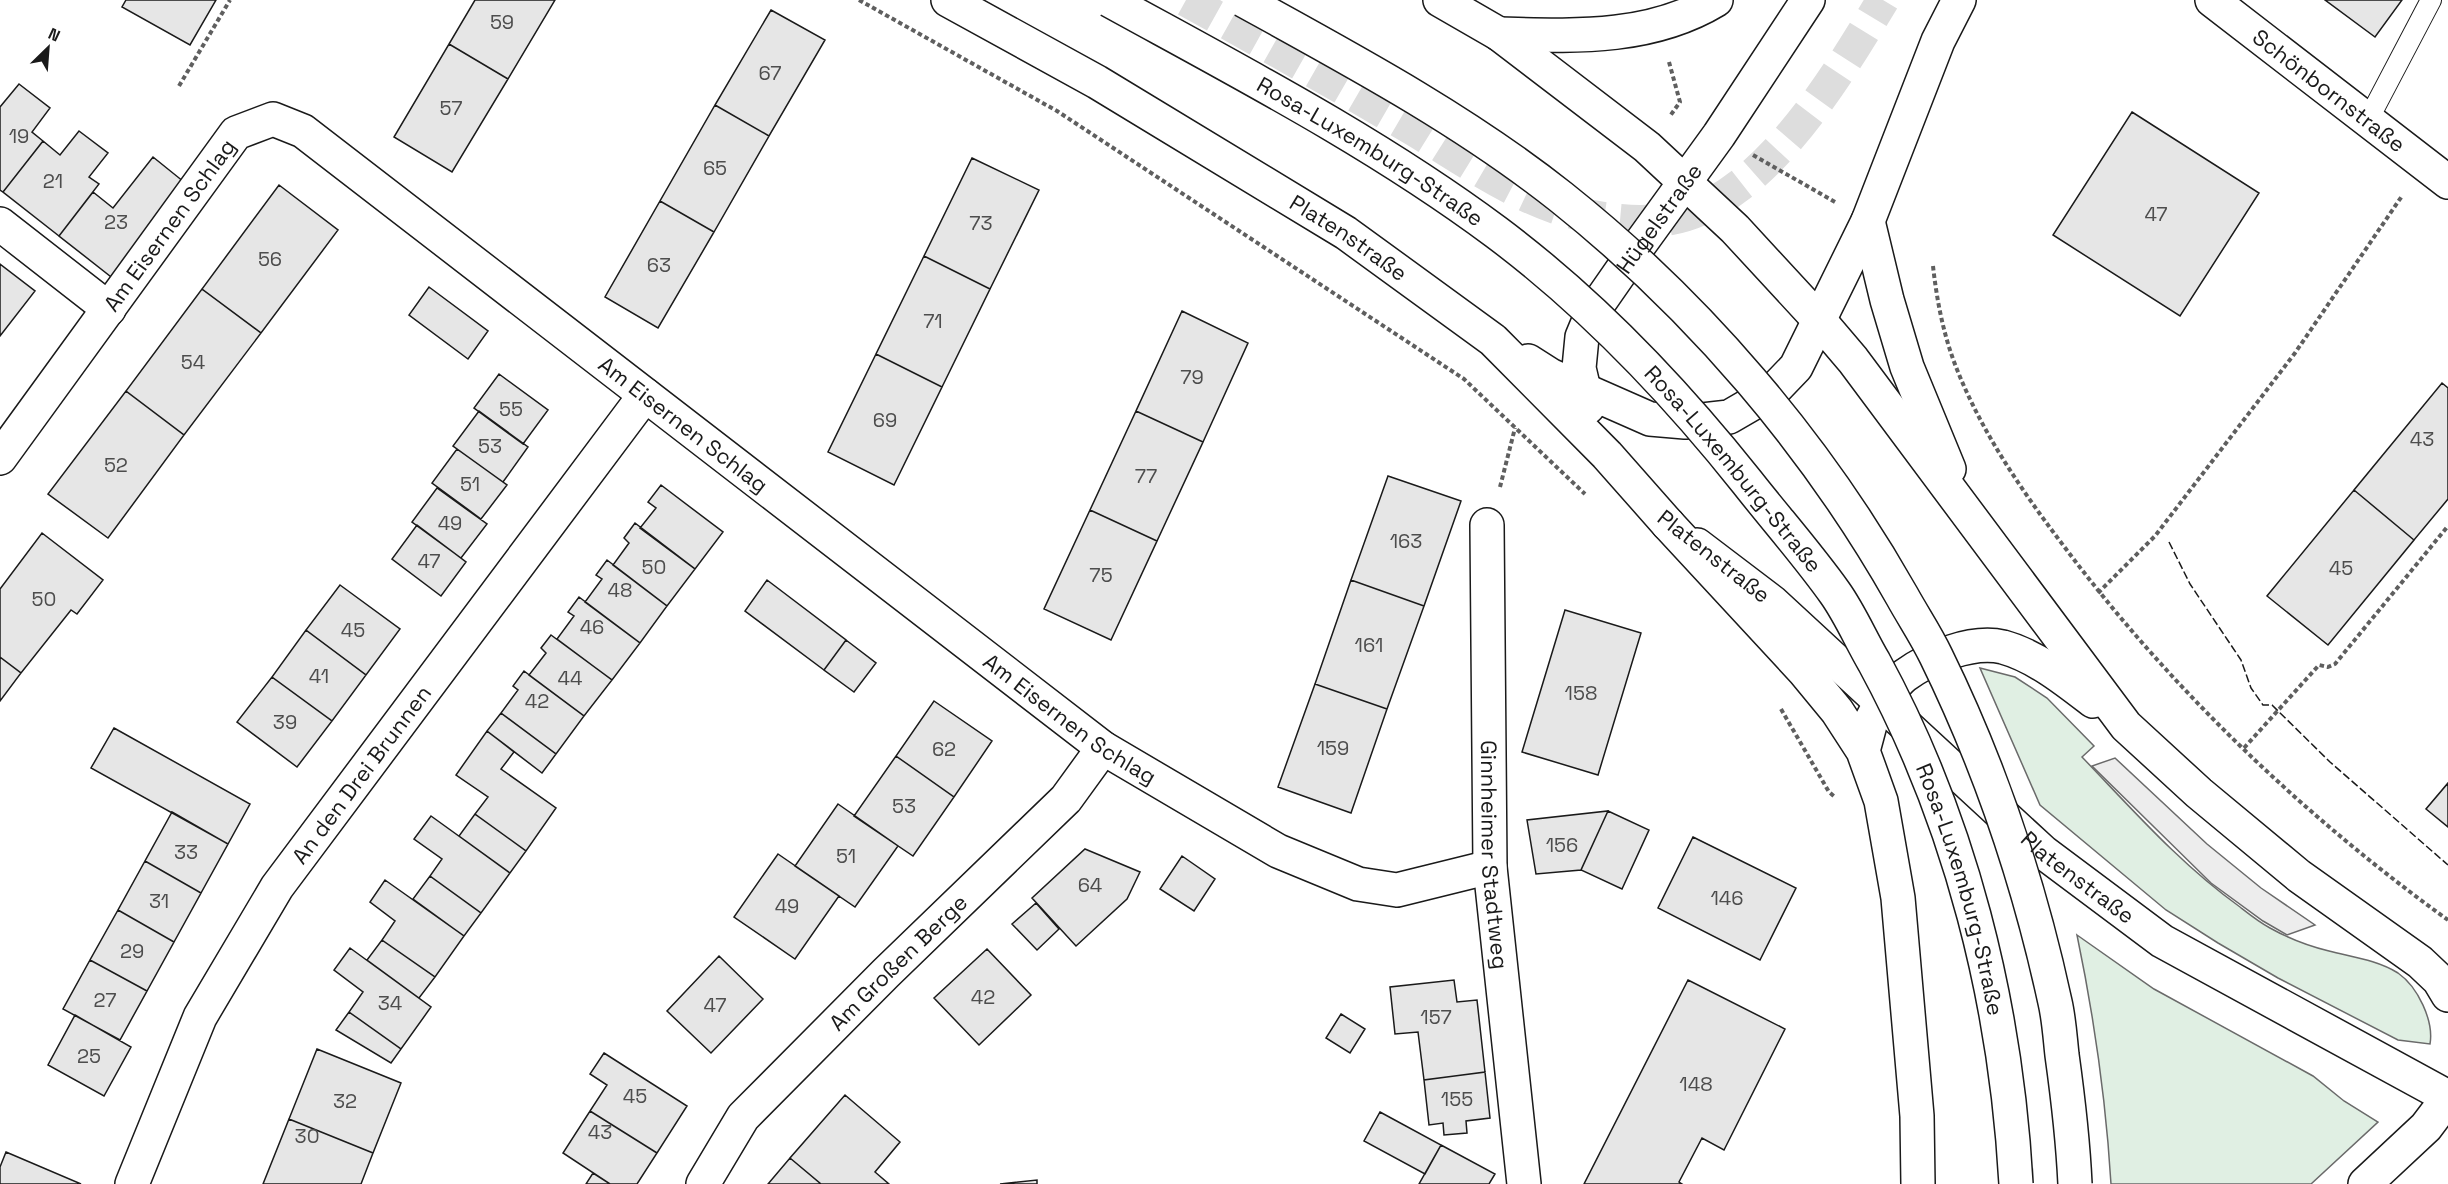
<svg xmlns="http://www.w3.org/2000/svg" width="2448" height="1184" viewBox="0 0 2448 1184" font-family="'Space Grotesk',sans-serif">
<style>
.green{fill:#e0efe3;stroke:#6a6a6a;stroke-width:1.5}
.parking{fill:#ededed;stroke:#6a6a6a;stroke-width:1.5}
.building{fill:#e6e6e6;stroke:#1a1a1a;stroke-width:1.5}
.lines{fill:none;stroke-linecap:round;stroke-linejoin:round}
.primary-tunnel{stroke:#ddd;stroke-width:33;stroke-dasharray:33 16;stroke-linecap:butt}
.service-casing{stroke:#1a1a1a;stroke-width:22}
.minor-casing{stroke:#1a1a1a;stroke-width:36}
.primary-casing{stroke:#1a1a1a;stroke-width:36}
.trunk-casing{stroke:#1a1a1a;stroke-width:36}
.path{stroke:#5f5f5f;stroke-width:4;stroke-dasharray:4.5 3;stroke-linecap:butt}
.service{stroke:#fff;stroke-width:20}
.minor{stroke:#fff;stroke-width:33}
.primary{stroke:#fff;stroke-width:33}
.trunk{stroke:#fff;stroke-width:33}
.trunk-bridge-casing{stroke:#1a1a1a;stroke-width:36;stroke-linecap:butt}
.trunk-bridge{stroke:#fff;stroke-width:33}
.fence{stroke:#1a1a1a;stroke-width:1.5;stroke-dasharray:8 3;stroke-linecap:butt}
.labels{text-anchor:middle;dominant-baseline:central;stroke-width:4.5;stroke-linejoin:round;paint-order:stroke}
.number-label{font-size:20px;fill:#4d4d4d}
.street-label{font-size:22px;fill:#1a1a1a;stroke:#fff}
</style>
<rect width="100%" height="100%" fill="#fff"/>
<!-- green -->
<path class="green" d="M1980 668 2015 677 2047 698 2094 746 2082 757C2132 809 2181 865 2240 907 2249 914 2259 922 2270 928 2288 938 2308 946 2329 951 2352 957 2377 960 2398 973 2418 987 2434 1021 2430 1044L2398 1040 2278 978 2218 943 2166 910 2040 805Z
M2077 935 2154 989 2313 1076 2344 1101 2378 1122 2311 1184H2111C2106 1100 2094 1017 2077 935Z"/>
<!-- parking -->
<path class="parking" d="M2115 758 2207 844 2261 888 2315 925 2287 935 2263 921 2211 883 2092 766Z"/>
<!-- building -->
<path class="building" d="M126 0H216L190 45 122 7Z
M475 0H555L508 79 449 44Z
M2325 0H2402L2375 37Z
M771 10 825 40 769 136 715 105Z
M449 44 508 79 452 172 394 137Z
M19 84 50 108 32 132 43 141 3 192 0 190V107Z
M715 105 769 136 714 232 660 201Z
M2132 112 2259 193 2180 316 2053 235Z
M79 131 108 153 89 177 99 184 59 236 3 192 43 141 60 155Z
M153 157 189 186 115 280 59 236 93 192 113 208Z
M972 158 1039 190 990 289 924 256Z
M279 185 338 230 261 333 202 289Z
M660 201 714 232 658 328 605 297Z
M924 256 990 289 942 387 876 354Z
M0 264 35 291 0 336Z
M429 287 488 331 468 359 409 315Z
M202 289 261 333 184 435 126 391Z
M1182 311 1248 343 1203 442 1136 411Z
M876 354 942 387 894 485 828 452Z
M499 374 548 410 523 444 474 408Z
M2442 383 2448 388V499L2414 540 2354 490Z
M126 391 184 435 108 538 48 494Z
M479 411 528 447 503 482 453 446Z
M1136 411 1203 442 1157 541 1090 510Z
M457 449 507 485 481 519 432 483Z
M1388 476 1461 501 1424 606 1351 580Z
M661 485 723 532 695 569 640 528 656 508 648 502Z
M437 488 487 524 461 558 412 522Z
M2354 490 2414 540 2328 645 2267 596Z
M1090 510 1157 541 1111 640 1044 609Z
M635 523 695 569 667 606 613 565 629 543 624 538Z
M417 525 466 562 441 596 392 559Z
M42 533 103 580 77 614 71 610 21 673 0 657V589Z
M607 560 667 606 640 643 585 602 602 579 596 575Z
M767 580 846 640 824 670 745 611Z
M1351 580 1424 606 1387 709 1315 684Z
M340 585 400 629 366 675 306 630Z
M579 597 640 643 612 680 557 639 574 616 568 612Z
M1565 610 1641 633 1598 775 1522 752Z
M306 630 366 675 332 721 272 677Z
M551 635 612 680 584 716 529 675 546 653 541 648Z
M846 640 876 663 854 692 824 670Z
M0 657 21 673 0 701Z
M524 671 584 716 556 754 501 713 518 690 513 686Z
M272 677 332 721 297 767 237 722Z
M1315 684 1387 709 1351 813 1278 787Z
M934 701 992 741 954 797 896 756Z
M501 713 556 754 542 773 487 731Z
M114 728 250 804 228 844 91 768Z
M487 731 514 752 501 769 556 808 526 851 475 814 488 797 456 775Z
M896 756 954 797 913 856 854 816Z
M2448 783V827L2426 809Z
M838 804 898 846 855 907 795 866Z
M1608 811 1581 870 1536 874 1527 820Z
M1608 811 1649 830 1622 889 1581 870Z
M172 812 228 844 201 893 145 861Z
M475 814 526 851 510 873 459 836Z
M431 816 510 873 481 913 430 876 442 859 414 839Z
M1693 837 1796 888 1760 960 1658 908Z
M1085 849 1140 872 1127 899 1076 946 1032 898Z
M778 854 839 896 795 959 734 917Z
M1182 856 1215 879 1194 911 1160 889Z
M145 861 201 893 174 942 118 910Z
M430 876 481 913 464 936 413 899Z
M385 880 464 936 435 977 382 940 395 921 370 902Z
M1036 903 1059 929 1037 950 1012 924Z
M118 910 174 942 147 991 90 960Z
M382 940 435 977 419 998 367 960Z
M350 948 431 1007 401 1049 349 1012 363 992 334 970Z
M987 949 1031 995 979 1045 934 998Z
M719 956 763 999 711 1053 667 1011Z
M90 960 147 991 120 1040 63 1009Z
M1454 980 1457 1002 1477 1000 1485 1072 1424 1080 1418 1032 1395 1034 1390 987Z
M1688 980 1785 1029 1724 1150 1702 1138 1679 1182 1682 1184H1584Z
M349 1012 401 1049 391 1063 336 1030Z
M1341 1014 1365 1029 1350 1053 1326 1038Z
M75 1015 131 1047 104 1096 48 1065Z
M317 1049 401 1083 373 1153 289 1119Z
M604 1053 687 1106 657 1153 590 1111 607 1085 590 1074Z
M1485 1072 1490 1118 1466 1121 1467 1133 1444 1135 1443 1123 1429 1125 1424 1080Z
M845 1095 900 1142 875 1172 889 1184H821L790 1158Z
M590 1111 657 1153 637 1184H610L563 1153Z
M1380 1112 1441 1145 1425 1174 1364 1141Z
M289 1119 373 1153 361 1184H263Z
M1441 1145 1495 1174 1489 1184H1419Z
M6 1152 81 1184H0V1167Z
M790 1158 821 1184H768Z
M593 1173 610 1184H586Z
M1037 1180V1184H1000Z"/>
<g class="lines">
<!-- primary-tunnel -->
<path class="primary-tunnel" d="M1186 0C1262 42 1336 84 1411 128 1458 156 1518 199 1571 212 1613 222 1661 228 1701 209 1779 174 1840 71 1883 0"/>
<defs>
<path id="service" d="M2368 120 2431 0"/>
<g id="minor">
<path id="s1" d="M2212 0 2448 182"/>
<path d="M0 224 109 309"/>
<path id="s2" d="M0 458 236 133 273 119 303 131 1103 748 1278 851 1358 884 1397 890 1490 867"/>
<path id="s3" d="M1487 525 1490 867 1524 1184"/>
<path id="s4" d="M1697 545 1772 602 2043 852 2162 941 2448 1097"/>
<path id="s5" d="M132 1184 200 1017 277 887 645 395"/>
<path id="s6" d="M703 1184 743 1117 886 973 1066 799 1103 748"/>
</g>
<g id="primary">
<path id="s7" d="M948 0 1097 82 1346 233 1493 340 1607 455 1668 524"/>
<path d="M1440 0 1499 34 1647 147 1735 229 1819 320 1853 360 2126 726 2199 793 2299 876 2420 962 2439 980 2448 995"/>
<path d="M1499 34C1574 36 1650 40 1716 0"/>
<path d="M1868 221 1887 300 1907 367 1949 469"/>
<path d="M1528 361 1550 375 1650 419 1685 422 1729 417 1772 392 1796 367 1868 221 1938 41 1959 0"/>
<path id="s8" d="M1588 407 1579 368 1582 337 1592 313 1640 244 1719 135 1808 0"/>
<path d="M1880 704C1888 695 1895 683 1904 676 1930 657 1972 640 2003 647 2036 656 2067 681 2093 701"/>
<path d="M2365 1184 2426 1127 2448 1098"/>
</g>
<path id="trunk" d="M1668 524 1804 671 1837 711 1863 751 1881 801 1898 898 1917 1116 1918 1184
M1863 751 1871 721 1880 704"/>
</defs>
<!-- service casing -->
<use href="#service" class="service-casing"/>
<!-- minor casing -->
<use href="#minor" class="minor-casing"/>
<!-- primary casing -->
<use href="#primary" class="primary-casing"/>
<!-- trunk casing -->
<use href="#trunk" class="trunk-casing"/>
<!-- path -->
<path class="path" d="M859 0 1057 111 1464 379 1585 494
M1669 62 1680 102 1670 116
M179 86 230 0
M1753 155 1835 202
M1933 266C1937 302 1944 338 1958 372 1984 436 2024 494 2066 549 2172 690 2305 817 2448 920
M1500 487 1515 428
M2098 593 2155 536 2295 353 2402 196
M1781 709 1829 792 1835 797
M2244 748 2319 665 2328 667 2335 664 2448 526"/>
<!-- service -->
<use href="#service" class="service"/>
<!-- minor -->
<use href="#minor" class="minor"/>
<!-- primary -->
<use href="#primary" class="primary"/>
<!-- trunk -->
<use href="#trunk" class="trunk"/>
<defs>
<g id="trunk-bridge">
<path id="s9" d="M1109 0C1240 72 1375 142 1496 232 1591 303 1673 389 1747 482 1776 519 1808 555 1835 593 1850 614 1861 640 1874 662 1961 822 2006 1003 2016 1184"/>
<path d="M1243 0C1352 60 1464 120 1561 197 1698 306 1816 444 1902 596 1913 616 1926 635 1936 656 1990 766 2029 882 2055 1002 2059 1019 2060 1037 2062 1055 2068 1098 2073 1141 2075 1184"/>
</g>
</defs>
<!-- trunk-bridge casing -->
<use href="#trunk-bridge" class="trunk-bridge-casing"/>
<!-- trunk-bridge -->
<use href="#trunk-bridge" class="trunk-bridge"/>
<!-- fence -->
<path class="fence" d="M2169 542 2190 584 2241 660 2251 688 2263 705H2272L2330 762 2448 865"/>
</g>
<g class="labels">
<!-- number labels -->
<g class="number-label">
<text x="502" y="22">59</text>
<text x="770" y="73">67</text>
<text x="451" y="108">57</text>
<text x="19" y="136">19</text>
<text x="715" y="168">65</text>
<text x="53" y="181">21</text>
<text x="2156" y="214">47</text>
<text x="116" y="222">23</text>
<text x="981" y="223">73</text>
<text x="270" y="259">56</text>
<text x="659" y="265">63</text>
<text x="933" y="321">71</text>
<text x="193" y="362">54</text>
<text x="1192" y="377">79</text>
<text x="511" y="409">55</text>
<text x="885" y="420">69</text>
<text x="2422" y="439">43</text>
<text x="490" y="446">53</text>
<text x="116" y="465">52</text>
<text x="1146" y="476">77</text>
<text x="470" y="484">51</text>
<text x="450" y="523">49</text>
<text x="1406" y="541">163</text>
<text x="429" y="561">47</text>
<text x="654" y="567">50</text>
<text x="2341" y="568">45</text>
<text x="1101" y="575">75</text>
<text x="620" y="590">48</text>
<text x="44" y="599">50</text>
<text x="592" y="627">46</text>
<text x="353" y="630">45</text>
<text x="1369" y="645">161</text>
<text x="319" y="676">41</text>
<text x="570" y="678">44</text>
<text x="1581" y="693">158</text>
<text x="537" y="701">42</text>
<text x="285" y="722">39</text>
<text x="1333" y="748">159</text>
<text x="944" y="749">62</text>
<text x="904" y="806">53</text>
<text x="1562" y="845">156</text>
<text x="186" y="852">33</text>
<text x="846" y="856">51</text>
<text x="1090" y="885">64</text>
<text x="1727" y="898">146</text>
<text x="159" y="901">31</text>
<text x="787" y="906">49</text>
<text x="132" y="951">29</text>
<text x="983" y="997">42</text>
<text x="105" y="1000">27</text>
<text x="390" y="1003">34</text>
<text x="715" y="1005">47</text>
<text x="1436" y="1017">157</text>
<text x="89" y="1056">25</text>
<text x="1696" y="1084">148</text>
<text x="635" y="1096">45</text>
<text x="1457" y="1099">155</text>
<text x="345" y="1101">32</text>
<text x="600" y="1132">43</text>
<text x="307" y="1136">30</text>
</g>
<!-- street labels -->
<g class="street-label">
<text stroke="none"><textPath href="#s1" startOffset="148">Schönbornstraße</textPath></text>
<text stroke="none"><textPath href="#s9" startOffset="302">Rosa-Luxemburg-Straße</textPath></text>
<text stroke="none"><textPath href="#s8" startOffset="213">Hügelstraße</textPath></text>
<text stroke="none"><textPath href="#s2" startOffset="288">Am Eisernen Schlag</textPath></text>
<text stroke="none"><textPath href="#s7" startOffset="466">Platenstraße</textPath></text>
<text stroke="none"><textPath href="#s2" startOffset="954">Am Eisernen Schlag</textPath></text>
<text stroke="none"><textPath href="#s9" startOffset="788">Rosa-Luxemburg-Straße</textPath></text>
<text transform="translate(1714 556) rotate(38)">Platenstraße</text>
<text stroke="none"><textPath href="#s2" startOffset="1440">Am Eisernen Schlag</textPath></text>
<text stroke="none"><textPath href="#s5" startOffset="472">An den Drei Brunnen</textPath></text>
<text stroke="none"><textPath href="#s3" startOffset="330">Ginnheimer Stadtweg</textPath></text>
<text stroke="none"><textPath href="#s4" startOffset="506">Platenstraße</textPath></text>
<text stroke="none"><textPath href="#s9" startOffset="1272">Rosa-Luxemburg-Straße</textPath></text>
<text stroke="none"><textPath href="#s6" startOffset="297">Am Großen Berge</textPath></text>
</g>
</g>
<!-- north arrow -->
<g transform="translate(48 48) rotate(25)" stroke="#ffffff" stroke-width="4.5" paint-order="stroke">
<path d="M0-4.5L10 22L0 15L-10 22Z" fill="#1a1a1a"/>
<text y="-9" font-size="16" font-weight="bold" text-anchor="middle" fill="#1a1a1a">N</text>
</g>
</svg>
